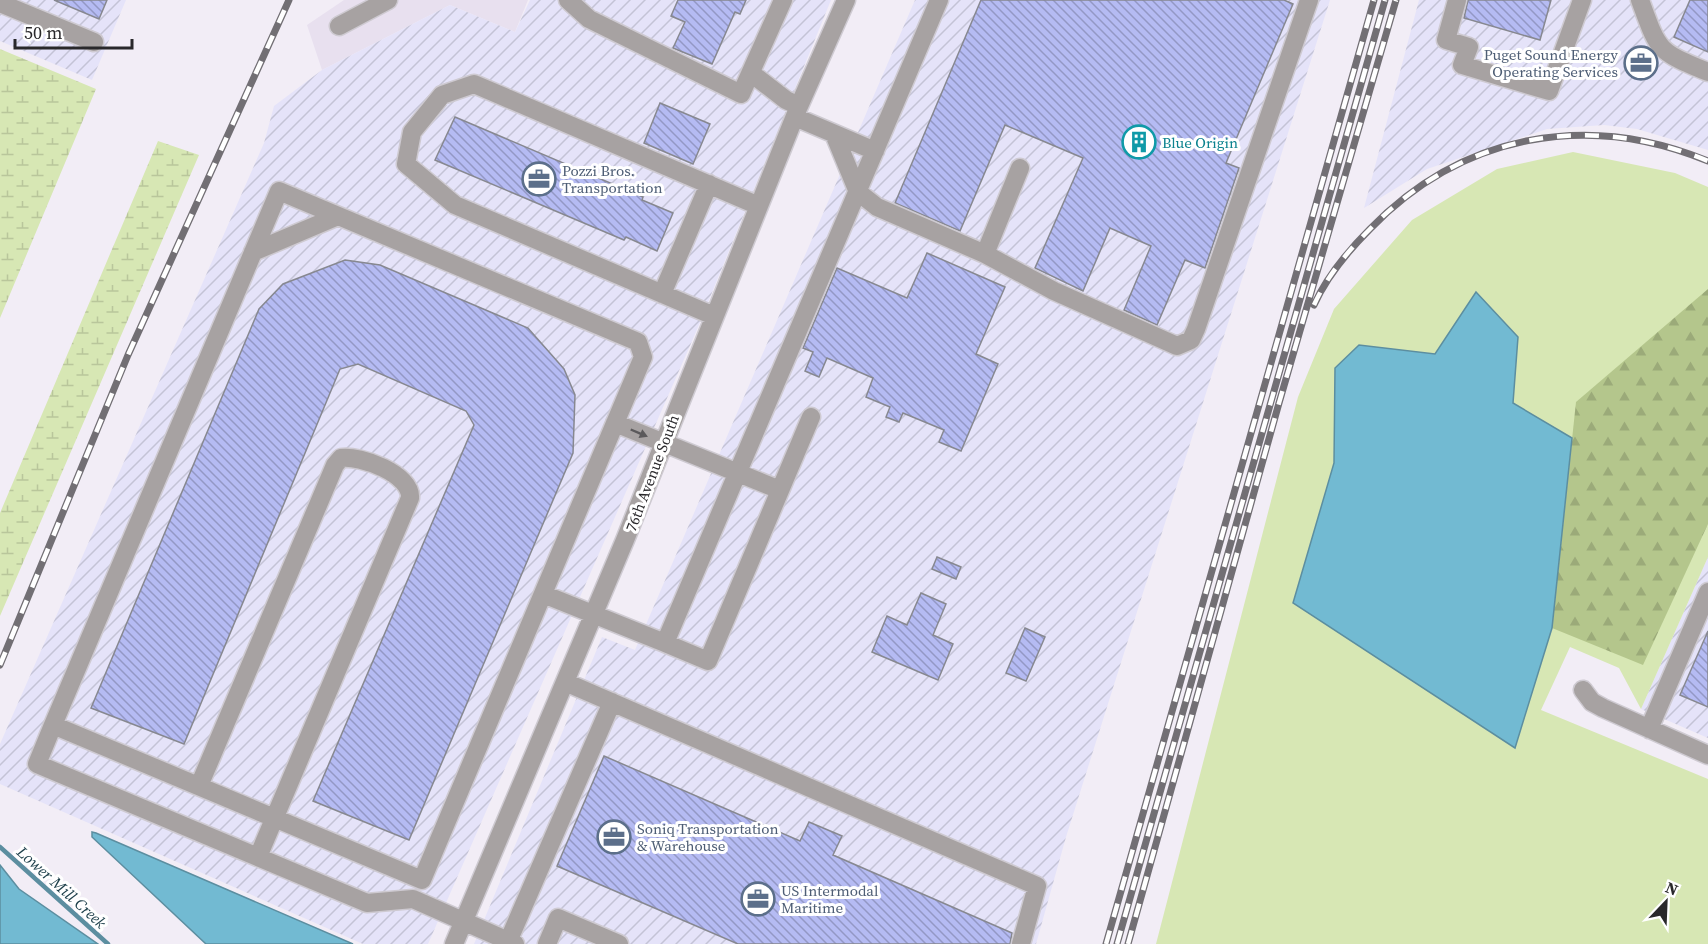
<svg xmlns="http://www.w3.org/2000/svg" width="1708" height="944" viewBox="0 0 1708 944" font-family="'Source Serif 4',serif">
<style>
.built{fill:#e8e0ef}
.industrial{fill:url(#industrial-furrows)}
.green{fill:#d7e7b4}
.forest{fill:url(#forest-firs)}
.wetland{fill:url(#wetland-marsh)}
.water{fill:#72bad2;stroke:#5c8ea0;stroke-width:1.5}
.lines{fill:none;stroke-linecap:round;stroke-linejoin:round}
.stream{stroke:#5c8ea0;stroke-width:4.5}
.building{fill:url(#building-back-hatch);stroke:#878890;stroke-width:1.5}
.minor-casing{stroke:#cecad1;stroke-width:21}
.minor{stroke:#a7a2a2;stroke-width:18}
.rail-casing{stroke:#726f74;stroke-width:7}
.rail{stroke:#fff;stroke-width:4.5;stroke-dasharray:14;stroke-linecap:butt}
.oneway{fill:#5b595b}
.labels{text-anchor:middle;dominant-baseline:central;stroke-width:6;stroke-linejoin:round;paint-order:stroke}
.service-label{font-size:15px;fill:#4e5e75;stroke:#fff;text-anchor:start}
.culture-label{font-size:15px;fill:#0d838f;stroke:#fff;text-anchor:start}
.street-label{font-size:15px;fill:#29282b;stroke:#fff}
.water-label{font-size:16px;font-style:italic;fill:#1c3e49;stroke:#fff}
</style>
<defs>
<pattern id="industrial-furrows" width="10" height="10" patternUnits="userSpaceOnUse" patternTransform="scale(1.5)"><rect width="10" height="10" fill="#e5e3f9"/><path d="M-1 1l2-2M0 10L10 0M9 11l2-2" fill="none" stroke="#c4c3d6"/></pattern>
<pattern id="forest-firs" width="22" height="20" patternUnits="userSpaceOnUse" patternTransform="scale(1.5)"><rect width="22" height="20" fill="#b4c68c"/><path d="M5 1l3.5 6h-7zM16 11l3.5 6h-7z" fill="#9baa79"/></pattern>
<pattern id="wetland-marsh" width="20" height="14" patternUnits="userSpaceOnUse" patternTransform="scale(1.5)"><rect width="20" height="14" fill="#d7e7b4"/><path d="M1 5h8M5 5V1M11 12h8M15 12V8" fill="none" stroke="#b9c69b"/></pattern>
<pattern id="building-back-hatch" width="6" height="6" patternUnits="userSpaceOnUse" patternTransform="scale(1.5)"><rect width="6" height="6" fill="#b5bbf3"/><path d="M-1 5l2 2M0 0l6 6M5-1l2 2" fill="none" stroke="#9398c5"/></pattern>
</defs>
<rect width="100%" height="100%" fill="#f2edf6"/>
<!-- built -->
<path class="built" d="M344 0H528L515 32 450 5 322 70 307 25Z"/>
<!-- industrial -->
<path class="industrial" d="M0 0H126L92 80 0 41Z
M530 0H831L696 332 428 944H363L0 784V744L264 143 274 106 322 70 450 5 515 32Z
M915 0H1330L1066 837 1036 944H474L602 637 635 650Z
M1419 0H1708V150L1637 129 1604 125 1547 129 1427 169 1364 208Z
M1708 557V738L1641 709Z"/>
<!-- green -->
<path class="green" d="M1573 152 1675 173 1708 187V557L1641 709 1619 668 1570 647 1541 710 1708 779V944H1156L1298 397 1334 309 1412 220 1497 169Z"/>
<!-- forest -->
<path class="forest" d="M1708 289V524L1643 665 1552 628 1576 402Z"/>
<!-- wetland -->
<path class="wetland" d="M0 49 96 89 0 318Z
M158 141 199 155 0 616V513Z"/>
<!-- water -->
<path class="water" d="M1476 292 1518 337 1513 403 1572 438 1552 628 1515 748 1293 603 1334 463 1335 368 1359 345 1435 354Z
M92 832 96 833 353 944H206L92 837Z
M0 865 19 889 98 944H0Z"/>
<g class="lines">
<!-- stream -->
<path class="stream" d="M0 847 108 944"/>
</g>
<!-- building -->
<path class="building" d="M54 0H107L99 19Z
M678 0H746L740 14 735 12 712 64 673 48 685 22 671 16Z
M981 0H1284L1293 4 1226 163 1239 168 1205 268 1185 260 1157 325 1124 310 1151 246 1110 228 1083 291 1035 268 1083 158 1005 125 960 231 895 203Z
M1468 0H1551L1540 40 1464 18Z
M1690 0H1708V52L1674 37Z
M660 103 710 124 693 164 644 143Z
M455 117 643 197 642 200 673 213 657 251 626 237 624 240 435 160Z
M927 253 1005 287 976 354 998 364 961 451 939 442 944 430 903 413 899 422 886 417 890 407 866 397 873 378 827 358 819 377 805 371 813 352 803 348 837 268 907 298Z
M345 260 380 265 528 328 564 369 575 395 573 453 409 840 313 801 474 425 466 411 358 364 340 369 184 744 91 708 259 309 283 284Z
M937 557 961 567 956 579 932 569Z
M921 593 946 604 933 635 953 644 938 680 872 652 887 616 907 625Z
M1025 628 1045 637 1026 681 1006 673Z
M1708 631V707L1680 695Z
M604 756 800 841 809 822 842 836 833 855 1012 933 1010 944H738L557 866Z"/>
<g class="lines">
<defs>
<path id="minor" d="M568 0 589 19 741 94 783 0
M1457 0 1446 40 1469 47 1462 65 1549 91 1582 0
M1640 0C1659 52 1657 51 1708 72
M0 3 94 42
M339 26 388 0
M751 73 786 100 799 106
M795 117 875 151
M834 134 858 192 877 207 985 254 1054 291 1177 346 1191 340 1196 329 1309 0
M253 252 338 216
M985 254 1020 168
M662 294 709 184
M714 316 455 205 406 164 412 132 442 95 474 84 759 206
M615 423 780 490
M543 594 665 643 939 0
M665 643 708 661 811 417
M565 682 1037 886 1021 944
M1583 690 1592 702 1603 708 1708 755
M53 725 279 191 638 342 643 357 422 880 53 725 37 764 367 903 413 899 515 944
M1649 729 1708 592
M199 786 335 465 341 458C360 455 412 474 410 498L258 857
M454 944 625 540 799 106 846 0
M507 944 612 702
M547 944 558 918 619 944"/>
</defs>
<!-- minor casing -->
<use href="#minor" class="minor-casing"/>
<!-- minor -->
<use href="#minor" class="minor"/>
<defs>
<path id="rail" d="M1314 305C1327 276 1348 251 1370 229 1462 134 1587 111 1708 161
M0 665 128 355 289 0
M1106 944 1374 0
M1117 944 1385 0
M1128 944 1279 403 1396 0"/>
</defs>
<!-- rail casing -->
<use href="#rail" class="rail-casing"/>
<!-- rail -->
<use href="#rail" class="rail"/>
</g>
<!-- one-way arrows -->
<defs><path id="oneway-solid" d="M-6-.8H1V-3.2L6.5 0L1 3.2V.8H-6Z" transform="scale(1.5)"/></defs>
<use class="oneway" href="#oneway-solid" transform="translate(639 433) rotate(23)"/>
<!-- icons -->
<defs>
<symbol id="office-ring" viewBox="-11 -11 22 22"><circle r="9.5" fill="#fff" stroke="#5c6f8a" stroke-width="1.5"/><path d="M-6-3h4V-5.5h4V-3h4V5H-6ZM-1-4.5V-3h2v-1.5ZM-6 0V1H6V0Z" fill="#5c6f8a"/></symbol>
<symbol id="building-ring" viewBox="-11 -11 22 22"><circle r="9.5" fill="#fff" stroke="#0f9aa8" stroke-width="1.5"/><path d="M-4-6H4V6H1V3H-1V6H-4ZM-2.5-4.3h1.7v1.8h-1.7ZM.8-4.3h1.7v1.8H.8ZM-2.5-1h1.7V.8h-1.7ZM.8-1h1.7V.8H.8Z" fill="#0f9aa8"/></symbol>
</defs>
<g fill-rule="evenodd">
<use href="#office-ring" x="1622" y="44" width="38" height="38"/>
<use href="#building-ring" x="1120" y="123" width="38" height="38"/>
<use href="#office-ring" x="520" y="160" width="38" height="38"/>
<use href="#office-ring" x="595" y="818" width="38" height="38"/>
<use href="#office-ring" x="739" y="880" width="38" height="38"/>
</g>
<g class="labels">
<!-- service labels -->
<g class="service-label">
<text x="1618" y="54" text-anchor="end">Puget Sound Energy<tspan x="1618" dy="17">Operating Services</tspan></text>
<text x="562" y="170">Pozzi Bros.<tspan x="562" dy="17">Transportation</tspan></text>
<text x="637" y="828">Soniq Transportation<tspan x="637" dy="17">&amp; Warehouse</tspan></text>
<text x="781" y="890">US Intermodal<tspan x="781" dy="17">Maritime</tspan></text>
</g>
<!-- culture labels -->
<g class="culture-label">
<text x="1162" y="142">Blue Origin</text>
</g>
<!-- street labels -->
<g class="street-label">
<text transform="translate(652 473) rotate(-69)">76th Avenue South</text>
</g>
<!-- water labels -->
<g class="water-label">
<text transform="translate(62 887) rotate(42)">Lower Mill Creek</text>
</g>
</g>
<!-- north arrow -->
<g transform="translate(1666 902) rotate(23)" stroke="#ffffff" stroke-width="4.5" paint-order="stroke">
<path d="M0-4.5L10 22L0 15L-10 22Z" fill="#29282b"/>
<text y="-9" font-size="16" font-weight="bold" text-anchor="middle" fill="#29282b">N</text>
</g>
<!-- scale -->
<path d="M15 39v9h117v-9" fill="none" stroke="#29282b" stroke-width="3"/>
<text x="24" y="39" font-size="18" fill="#29282b" stroke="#ffffff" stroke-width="4.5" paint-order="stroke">50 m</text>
</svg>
